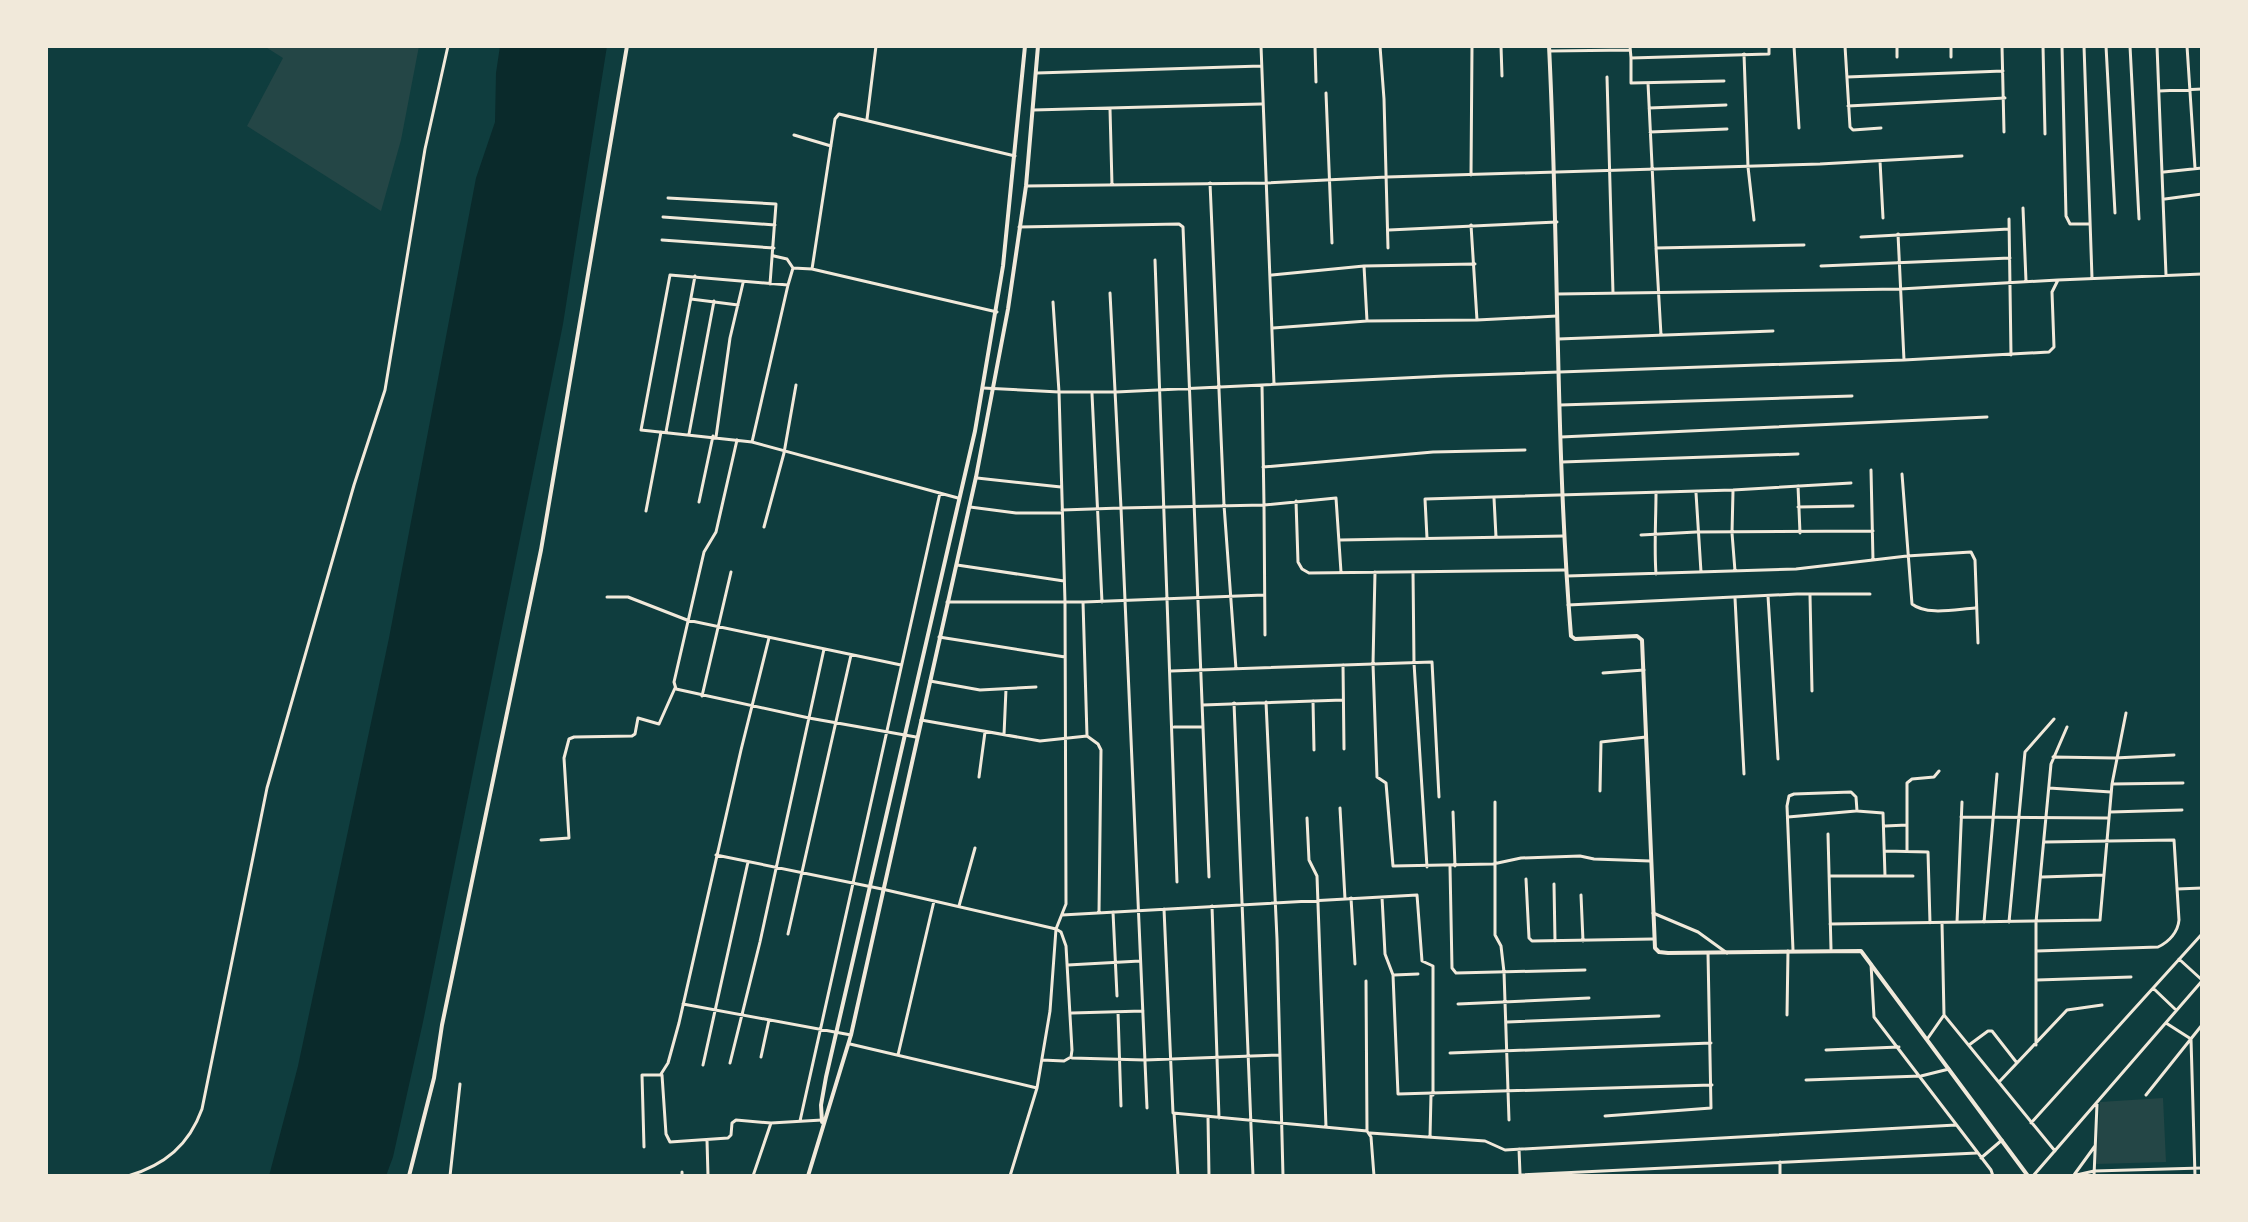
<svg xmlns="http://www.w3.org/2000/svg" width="2248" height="1222" viewBox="0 0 2248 1222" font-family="Raleway,sans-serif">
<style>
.green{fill:#244646}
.water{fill:#0a2a2b}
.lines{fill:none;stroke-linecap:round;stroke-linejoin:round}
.minor{stroke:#f1e9da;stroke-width:3}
.tertiary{stroke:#f1e9da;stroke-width:4}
</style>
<rect width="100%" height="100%" fill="#0f3d3e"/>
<!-- green -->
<path class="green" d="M264 46H419L401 140 381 211 247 126 283 58Z
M2163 1098 2166 1162 2096 1164 2100 1102Z"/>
<!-- water -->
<path class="water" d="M500 46H607L563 324 423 1022 393 1157 386 1176H269L298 1066 389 638 476 178 495 122 496 73Z"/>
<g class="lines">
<!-- minor -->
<path class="minor" d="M1261 46 1274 384
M1315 46 1316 82
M1380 46 1384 99 1388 248
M1501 46 1502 76
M1630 46 1631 58 1769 54V46
M1794 46 1799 128
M1845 46 1850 127 1853 130 1881 128
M1897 46V57
M1951 46V57
M2002 46 2004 132
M2043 46 2045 134
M2062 46 2066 216 2070 224H2090
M2084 46 2092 278
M2106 46 2115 213
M2130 46 2139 219
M2157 46 2166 275
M2187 46 2195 168
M1550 51 1630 50
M1744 54 1748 167 1754 220
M1631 58V83L1724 81
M1037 73 1261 66
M1607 77 1613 293
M1847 77 2003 71
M1648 83 1656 247
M2159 91 2202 89
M1326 93 1332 243
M1848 106 2005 98
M1649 108 1726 105
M1110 109 1112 185
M1033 110 1261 104
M867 119 876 46
M1650 132 1727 129
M794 135 831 146
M1880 161 1883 218
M2164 172 2202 168
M1471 175 1472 46
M1210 183 1224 505 1236 669
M1026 186 1265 183 1387 177 1820 164 1962 156
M668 198 776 204 770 284
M2165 199 2202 194
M2023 208 2026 281
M663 217 775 225
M2009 219 2011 355
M1019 227 1179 224 1183 227 1209 877
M1389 230 1557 222
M1898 234 1904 360
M1861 237 2009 229
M662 240 774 248
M774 256 787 259 793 268
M1155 260 1177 882
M1364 266 1367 321
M1821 266 2010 258
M812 269 835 119 839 114 1015 156
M1272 275 1364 266 1475 264
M788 285 793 268 812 269 997 312
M1558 294 1900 289 2058 280
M691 299 738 305
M1477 320 1557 316
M1273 328 1367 321 1477 320 1471 225
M1661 335 1656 248 1804 245
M1558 339 1773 331
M1262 385 1264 505 1336 498 1341 572
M983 388 1059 392H1116L1444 376 1904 360 2049 352 2054 347 2052 292 2058 280 2202 274
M1092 394 1102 602
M1560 405 1852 396
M666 432 695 276
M689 434 714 301
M716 437 730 338 743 283
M1561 437 1987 417
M737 440 716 532 704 552 674 682 676 689 809 718 916 737
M752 442 788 285 670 275 641 430 752 442 958 498
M1562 462 1798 454
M1263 467 1433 452 1525 450
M1871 470 1873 560
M1902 474 1912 604C1927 616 1957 609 1975 608
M977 478 1061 487
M1798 486 1800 533
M1733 491 1732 533 1735 571
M1696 493 1701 572
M1494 498 1496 537
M1296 501 1298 562 1302 569 1309 573 1566 570
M699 502 713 436
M970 507 1016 513H1062
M1798 507 1853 506
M1062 510 1121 508 1110 293
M646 511 661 432
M764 527 784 453 796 385
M1641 535 1696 532 1873 531
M1427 538 1425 499 1733 490 1851 483
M1340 540 1564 536
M957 565 1064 581
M1375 572 1373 664 1377 777 1386 783 1393 866 1493 864 1521 858 1580 856 1594 859 1650 861
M1413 572 1414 663 1427 867
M1656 574C1654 546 1656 520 1656 492
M1567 576 1796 569 1907 556 1971 552 1975 560 1978 643
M1810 595 1812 691
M1768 596 1778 759
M607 597H628L687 620 901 665
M1735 598 1744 774
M947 602H1065L1059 392 1053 302
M1084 602 1264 595
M1568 605 1797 594H1870
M939 637 1065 657
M1343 665 1344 749
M1171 671 1432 662 1439 797
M1603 673 1644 670
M930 681 980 690 1036 687
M702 696 731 572
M1313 701 1314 750
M1266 702 1277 939 1283 1176
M1234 703 1253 1176
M1203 705 1343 700
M921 720 1040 741 1087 736 1098 744 1101 750 1099 913
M1174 727H1202
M1004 735 1006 689
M2053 757 2115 758 2174 755
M979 777 985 732
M2112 784 2183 783
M2049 788 2111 792
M1600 791 1601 742 1646 737
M1495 802V935L1501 946 1504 972 1509 1120
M1340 808 1345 899
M1453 812 1455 866
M2110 812 2182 810
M1788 817 1856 811
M1961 817 2107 818
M1307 818 1309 860 1317 876 1326 1127
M1885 826 1907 825
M1828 834 1831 949
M541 840 569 838 564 758 569 739 574 737 632 736 635 734 638 718 659 724 675 688
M1907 850V783L1912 779 1934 777 1939 771
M1885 851 1928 852 1930 923
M716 855 882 889 1056 929 1061 932 1066 946 1072 1050 1071 1057 1064 1061 1042 1060
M1450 867 1452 968 1456 973 1585 970
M1829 876H1913
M2042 877 2103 875
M1526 879 1529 938 1532 941 1653 939
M1554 884 1555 941
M2177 889 2202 888
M1581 895 1583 941
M1382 897 1385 954 1393 975 1398 1094 1712 1085
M1351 898 1355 964
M959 906 975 848
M1212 906 1219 1118
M1164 909 1173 1113 1367 1131 1371 1137 1374 1176
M1113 912 1117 996
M1653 913 1698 932 1727 953
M1062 915 1417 895 1422 961 1433 966V1095
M1957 922 1962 802
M1984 922 1997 774
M2009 922 2025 752 2054 719
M1830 924 2100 920 2112 784 2126 713
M788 934 851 655
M1793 950 1787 806 1789 796 1794 794 1851 792 1856 797 1857 811 1883 813 1885 876
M2037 951 2158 947C2169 942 2178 932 2179 920L2174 840 2045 842
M2179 959 2202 980
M1871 964 1874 1017 1991 1170 1993 1176
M1068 965 1140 961
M1394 975 1418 974
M2037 980 2131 977
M1366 981 1367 1131
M2153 988 2176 1010
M683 1004 851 1035
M1458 1004 1589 998
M1118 1012 1121 1106
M1072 1013 1143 1011
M1787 1015 1788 951
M1944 1015 2055 1151
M1507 1022 1659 1016
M2166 1023 2191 1039 2195 1176
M1928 1038 1944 1015 1942 923
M850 1044 1037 1088
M1969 1045 1988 1031H1992L2017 1063
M2036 1045V922L2051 764 2067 727
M1826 1050 1899 1047
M1450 1053 1711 1043
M898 1055 934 901
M761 1057 769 1020
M1072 1058 1145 1060 1280 1055
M730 1063 760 942 824 649
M703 1065 748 862
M661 1074 668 1063 679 1023 741 750 769 638
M1806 1080 1921 1076 1949 1069
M1999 1082 2067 1010 2102 1005
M2146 1095 2202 1025
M1147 1108 1121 508 1264 505 1265 635
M1174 1113 1178 1176
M1605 1116 1711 1108 1708 953
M1208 1117 1209 1176
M800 1121 940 493
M2031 1123 2202 934
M1370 1133 1485 1141 1505 1150 1956 1125
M1430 1137 1431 1095
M707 1140 708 1176
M644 1147 642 1075H662L666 1134 670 1142 728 1138 731 1135 732 1123 736 1120 771 1123
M1519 1149 1520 1174
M1981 1158 2002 1140
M1780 1162V1176
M682 1172V1176
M1520 1175 1977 1153
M2074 1175 2095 1146
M128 1176C165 1165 189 1145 202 1109L267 788 354 485 385 390 425 149 448 46
M450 1176 460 1084
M753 1176 771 1123 822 1120
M1010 1176 1037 1088 1050 1011 1056 929 1066 904 1065 602H1083L1087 736
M2033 1176 2202 981
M2072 1176 2094 1171 2202 1168
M2094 1176 2097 1104"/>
<!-- tertiary -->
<path class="tertiary" d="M1549 46C1559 242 1555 440 1571 636L1575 639 1637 636 1642 640 1655 948 1659 952 1668 953 1861 951 2028 1176
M822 1122 821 1105 826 1077 975 431 1003 266 1025 46
M409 1176 434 1078 442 1025 541 550 627 46
M808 1176 851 1035 976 477 1008 309 1026 186 1038 46"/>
</g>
<!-- border -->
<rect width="2248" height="1222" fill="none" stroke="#f1e9da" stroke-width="96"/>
</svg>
